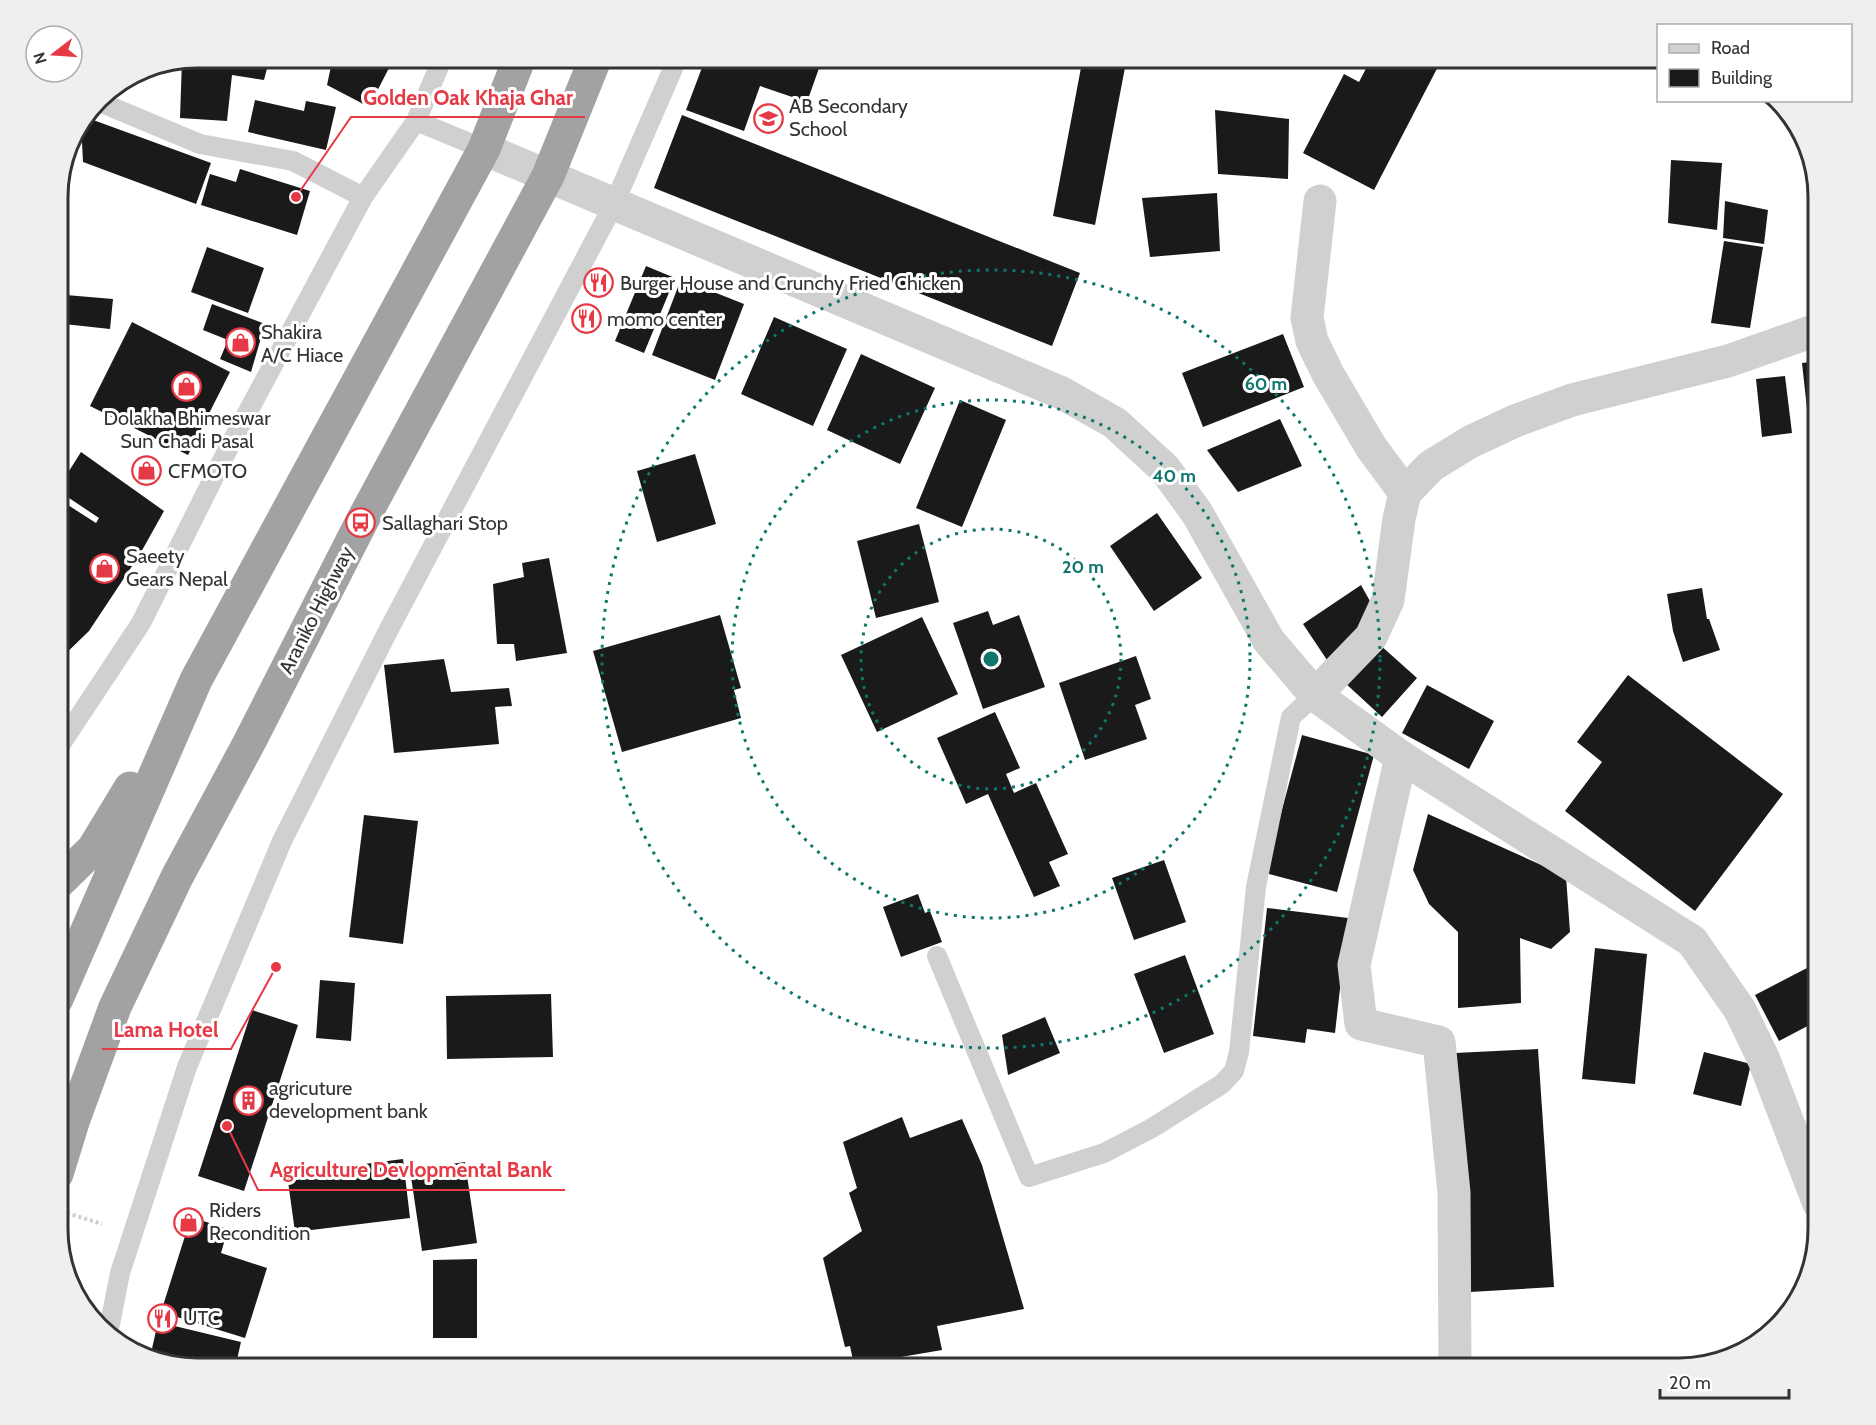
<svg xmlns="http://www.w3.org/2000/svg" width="1876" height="1425" viewBox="0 0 1876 1425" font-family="Cabin,sans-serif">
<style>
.building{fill:#1a1a1a}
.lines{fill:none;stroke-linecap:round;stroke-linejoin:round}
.path{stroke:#cdcdcd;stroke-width:4;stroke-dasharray:3 3;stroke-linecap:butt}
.service{stroke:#d0d0d0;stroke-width:20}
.minor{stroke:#d0d0d0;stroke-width:33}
.tertiary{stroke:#d0d0d0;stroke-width:33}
.trunk{stroke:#a2a2a2;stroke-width:33}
.ring{fill:none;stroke:#0f766e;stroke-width:3;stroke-dasharray:3 6}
.labels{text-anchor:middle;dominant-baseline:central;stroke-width:6;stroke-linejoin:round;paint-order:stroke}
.poi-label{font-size:20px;fill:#333;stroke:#fff;text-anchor:start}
.street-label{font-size:20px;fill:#333;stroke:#fff}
.rim{fill:none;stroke:#333;stroke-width:3}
.centre{fill:#0f766e;stroke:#fff;stroke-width:3}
.ring-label{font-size:18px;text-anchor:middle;font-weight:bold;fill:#0f766e;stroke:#fff;stroke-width:6;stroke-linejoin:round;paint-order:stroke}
.leader{fill:none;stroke:#e63946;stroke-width:2}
.callout-dot{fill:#e63946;stroke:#fff;stroke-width:2}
.callout-label{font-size:21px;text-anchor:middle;font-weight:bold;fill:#e63946;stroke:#fff;stroke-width:6;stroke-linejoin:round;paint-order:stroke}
</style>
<rect width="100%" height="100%" fill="#fff"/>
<!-- building -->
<path class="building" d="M197 57H270L264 80 232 75 227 121 180 118 182 60Z
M333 57H397L395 68 390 66 369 107 327 85Z
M706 57H823L807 102 760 86 744 131 686 110Z
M902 57H923L920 64Z
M1083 57H1127L1095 225 1053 216Z
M1372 57H1443L1374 190 1303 153 1344 74 1359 82Z
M255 100 304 111 306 101 336 107 326 150 248 132Z
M1215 110 1289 119 1288 179 1218 174Z
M682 115 1080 273 1052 346 654 188Z
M85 117 211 163 196 204 83 162 81 122Z
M1671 160 1722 163 1717 230 1668 223Z
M240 169 310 191 297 235 201 205 210 174 236 182Z
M1217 193 1220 251 1150 257 1142 198Z
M1725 201 1768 210 1764 244 1723 238Z
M1724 241 1763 247 1750 328 1711 323Z
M207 247 264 268 248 313 191 292Z
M646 266 675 278 644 353 615 341Z
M681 279 744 304 715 380 652 355Z
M66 295 113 299 110 329 64 324Z
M212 304 265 324 251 372 220 359 228 340 203 330Z
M774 317 847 349 813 426 741 394Z
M132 322 230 372 188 455 90 406Z
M1283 334 1304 387 1203 427 1182 373Z
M861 354 935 388 900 464 827 430Z
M1819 361V425L1809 427 1802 363Z
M1785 376 1792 433 1762 437 1756 379Z
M960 400 1006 420 962 527 916 508Z
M1280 419 1302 466 1238 492 1207 450Z
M81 452 164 511 140 554 89 631 57 662V498L96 523 99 518 57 490Z
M695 454 716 524 657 542 637 471Z
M1157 513 1202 578 1154 611 1110 546Z
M919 524 939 602 876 618 857 541Z
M549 558 567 653 516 661 514 644H497L493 584 524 577 522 563Z
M1361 585 1376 612 1331 666 1303 624Z
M1702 588 1707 619H1709L1720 650 1683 662 1673 631 1667 594Z
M988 611 993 625 1019 615 1045 687 983 709 953 623Z
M720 615 741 688 734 690 741 718 622 752 593 651Z
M922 617 958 694 877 732 841 655Z
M1379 644 1417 678 1382 717 1344 682Z
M1136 656 1151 699 1135 705 1147 739 1085 760 1059 683Z
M444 659 451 692 509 688 512 706 495 707 499 744 394 753 384 665Z
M1628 675 1783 794 1695 911 1565 811 1602 762 1577 742Z
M1427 685 1494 721 1469 769 1402 733Z
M995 712 1020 768 1006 774 1014 793 1036 783 1068 854 1049 862 1060 886 1034 897 988 794 966 804 937 738Z
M1302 735 1374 755 1337 892 1265 873Z
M1428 814 1566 876 1570 932 1551 949 1520 938 1521 1003 1458 1008V932L1429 904 1413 870Z
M364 815 418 821 403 944 349 937Z
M1164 860 1186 922 1134 940 1112 878Z
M918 894 925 913 930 911 942 942 901 957 883 907Z
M1267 908 1348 918 1335 1033 1307 1029 1305 1043 1253 1036Z
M1595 948 1647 954 1635 1084 1582 1079Z
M1185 955 1214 1034 1164 1053 1134 974Z
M1809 967 1819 985V1020L1779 1041 1755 995Z
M320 980 355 983 351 1041 316 1038Z
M551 994 553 1057 447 1059 446 996Z
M252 1010 298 1025 244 1191 198 1176Z
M1045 1017 1060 1053 1008 1075 1002 1035Z
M1538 1049 1554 1287 1470 1292 1455 1053Z
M1704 1052 1751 1064 1741 1106 1693 1094Z
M902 1117 910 1138 962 1119 982 1165 1024 1309 937 1326 942 1350 854 1365 850 1346 845 1347 823 1258 862 1231 849 1193 857 1188 843 1142Z
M403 1159 410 1218 295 1232 287 1174Z
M465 1162 477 1243 422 1251 410 1170Z
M191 1217 228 1229 221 1253 267 1268 245 1338 161 1312Z
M477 1259V1338H433V1260Z
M158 1322 241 1342 235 1368H196L151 1353Z"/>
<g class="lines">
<!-- path -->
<path class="path" d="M67 1213 102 1224"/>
<!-- service -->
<path class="service" d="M443 57 416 121 484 149
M97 101 200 144 293 161 363 197
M57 750 141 623 229 447 363 197 416 121
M937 956 1029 1177 1104 1153 1152 1128 1222 1084 1234 1071 1239 1052 1256 887 1291 717 1315 695
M108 1334 120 1273 187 1067 282 841 388 631 614 204 678 57"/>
<!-- minor -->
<path class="minor" d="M1320 201 1307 318 1312 341 1328 374 1371 447 1405 493
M1315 695 1371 637 1388 600 1399 519 1405 493 1431 466 1470 442 1515 421 1572 400 1728 361 1819 329
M1401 757 1354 965 1361 1024 1439 1042 1454 1193 1455 1368"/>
<!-- tertiary -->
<path class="tertiary" d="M484 149 1062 393 1115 423 1165 469 1197 513 1269 641 1315 695 1401 757 1692 941 1740 1010 1764 1060 1819 1204"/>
<!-- trunk -->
<path class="trunk" d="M57 884 93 849 130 788
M57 999 196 680 484 149 520 57
M57 1174 74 1119 115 1007 177 877 249 743 361 523 548 176 596 57"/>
</g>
<!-- distance rings -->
<g class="ring">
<circle cx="991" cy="659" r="130"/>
<circle cx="991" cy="659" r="259"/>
<circle cx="991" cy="659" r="389"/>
</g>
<!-- icons -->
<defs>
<symbol id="school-ring" viewBox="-11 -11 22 22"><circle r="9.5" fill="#fff" stroke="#e63946" stroke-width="1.5"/><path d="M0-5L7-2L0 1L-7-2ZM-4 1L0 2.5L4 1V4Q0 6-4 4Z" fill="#e63946"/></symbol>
<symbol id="restaurant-ring" viewBox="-11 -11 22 22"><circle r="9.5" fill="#fff" stroke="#e63946" stroke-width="1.5"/><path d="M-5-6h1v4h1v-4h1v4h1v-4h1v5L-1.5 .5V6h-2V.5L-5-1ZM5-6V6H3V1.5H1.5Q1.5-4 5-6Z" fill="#e63946"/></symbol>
<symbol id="shop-ring" viewBox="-11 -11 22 22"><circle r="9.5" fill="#fff" stroke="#e63946" stroke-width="1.5"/><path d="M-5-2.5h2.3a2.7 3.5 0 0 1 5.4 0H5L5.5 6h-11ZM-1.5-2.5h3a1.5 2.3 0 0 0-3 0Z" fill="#e63946"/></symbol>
<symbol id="bus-ring" viewBox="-11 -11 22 22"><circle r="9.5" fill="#fff" stroke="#e63946" stroke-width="1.5"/><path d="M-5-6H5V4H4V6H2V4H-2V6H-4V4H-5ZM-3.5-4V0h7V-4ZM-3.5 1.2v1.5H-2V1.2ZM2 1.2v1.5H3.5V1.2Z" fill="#e63946"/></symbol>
<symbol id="building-ring" viewBox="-11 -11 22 22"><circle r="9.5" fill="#fff" stroke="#e63946" stroke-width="1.5"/><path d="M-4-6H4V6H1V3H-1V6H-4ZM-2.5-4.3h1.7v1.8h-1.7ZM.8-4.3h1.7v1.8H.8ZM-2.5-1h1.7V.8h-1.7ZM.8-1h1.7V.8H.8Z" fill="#e63946"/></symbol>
</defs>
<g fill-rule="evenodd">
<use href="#school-ring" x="752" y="102" width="33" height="33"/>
<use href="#restaurant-ring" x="582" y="266" width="33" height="33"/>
<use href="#restaurant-ring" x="570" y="302" width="33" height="33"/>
<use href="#shop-ring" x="224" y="326" width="33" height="33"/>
<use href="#shop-ring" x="170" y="370" width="33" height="33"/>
<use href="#shop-ring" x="130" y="454" width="33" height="33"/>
<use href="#bus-ring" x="344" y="506" width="33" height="33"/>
<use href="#shop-ring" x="88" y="552" width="33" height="33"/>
<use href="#building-ring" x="232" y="1084" width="33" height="33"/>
<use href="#shop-ring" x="172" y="1206" width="33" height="33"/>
<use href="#restaurant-ring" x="146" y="1302" width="33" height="33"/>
</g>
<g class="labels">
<!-- poi labels -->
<g class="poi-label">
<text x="789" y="106">AB Secondary<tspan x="789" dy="23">School</tspan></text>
<text x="620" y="283">Burger House and Crunchy Fried Chicken</text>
<text x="607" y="319">momo center</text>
<text x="261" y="332">Shakira<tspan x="261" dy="23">A/C Hiace</tspan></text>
<text x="187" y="418" text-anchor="middle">Dolakha Bhimeswar<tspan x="187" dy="23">Sun Chadi Pasal</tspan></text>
<text x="168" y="471">CFMOTO</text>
<text x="382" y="523">Sallaghari Stop</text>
<text x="126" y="556">Saeety<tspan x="126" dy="23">Gears Nepal</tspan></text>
<text x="269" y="1088">agricuture<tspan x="269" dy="23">development bank</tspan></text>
<text x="209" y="1210">Riders<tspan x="209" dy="23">Recondition</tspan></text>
<text x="183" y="1318">UTC</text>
</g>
<!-- street labels -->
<g class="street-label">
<text transform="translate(316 610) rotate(-63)">Araniko Highway</text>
</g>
</g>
<!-- crop -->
<path d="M0 0H1876V1425H0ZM197 68H1679A129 129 0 0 1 1808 197V1229A129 129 0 0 1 1679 1358H197A129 129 0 0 1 68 1229V197A129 129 0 0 1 197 68Z" fill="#efefef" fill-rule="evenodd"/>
<path class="rim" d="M197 68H1679A129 129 0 0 1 1808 197V1229A129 129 0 0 1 1679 1358H197A129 129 0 0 1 68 1229V197A129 129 0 0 1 197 68Z"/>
<circle cx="991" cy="659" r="9" class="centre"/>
<g class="ring-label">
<text x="1266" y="390">60 m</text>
<text x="1174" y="482">40 m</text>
<text x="1083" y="573">20 m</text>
</g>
<!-- callouts -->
<path class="leader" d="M296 197L351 117H585M276 967L231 1049H102M227 1126L258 1190H565"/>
<g class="callout-dot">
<circle cx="296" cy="197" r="6"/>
<circle cx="276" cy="967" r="6"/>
<circle cx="227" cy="1126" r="6"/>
</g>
<g class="callout-label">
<text x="468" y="105">Golden Oak Khaja Ghar</text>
<text x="166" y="1037">Lama Hotel</text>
<text x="411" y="1177">Agriculture Devlopmental Bank</text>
</g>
<!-- legend -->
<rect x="1657" y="24" width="195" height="78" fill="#ffffff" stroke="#adadad" stroke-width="1.5"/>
<rect x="1669" y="44" width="30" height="9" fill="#d0d0d0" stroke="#adadad" stroke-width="1.5"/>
<text x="1711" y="54" font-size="18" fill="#333333">Road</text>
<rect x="1669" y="69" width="30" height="18" fill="#1a1a1a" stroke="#adadad" stroke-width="1.5"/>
<text x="1711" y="84" font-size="18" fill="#333333">Building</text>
<!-- north arrow -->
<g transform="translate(54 54) rotate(253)"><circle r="28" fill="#ffffff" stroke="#adadad" stroke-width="1.5"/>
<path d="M0-4.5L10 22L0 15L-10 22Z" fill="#e63946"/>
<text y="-9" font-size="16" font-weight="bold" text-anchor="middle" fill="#333333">N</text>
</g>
<!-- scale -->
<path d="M1660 1389v9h129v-9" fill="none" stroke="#333333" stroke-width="3"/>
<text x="1669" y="1389" font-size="18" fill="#333333" stroke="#ffffff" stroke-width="4.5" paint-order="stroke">20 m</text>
</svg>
